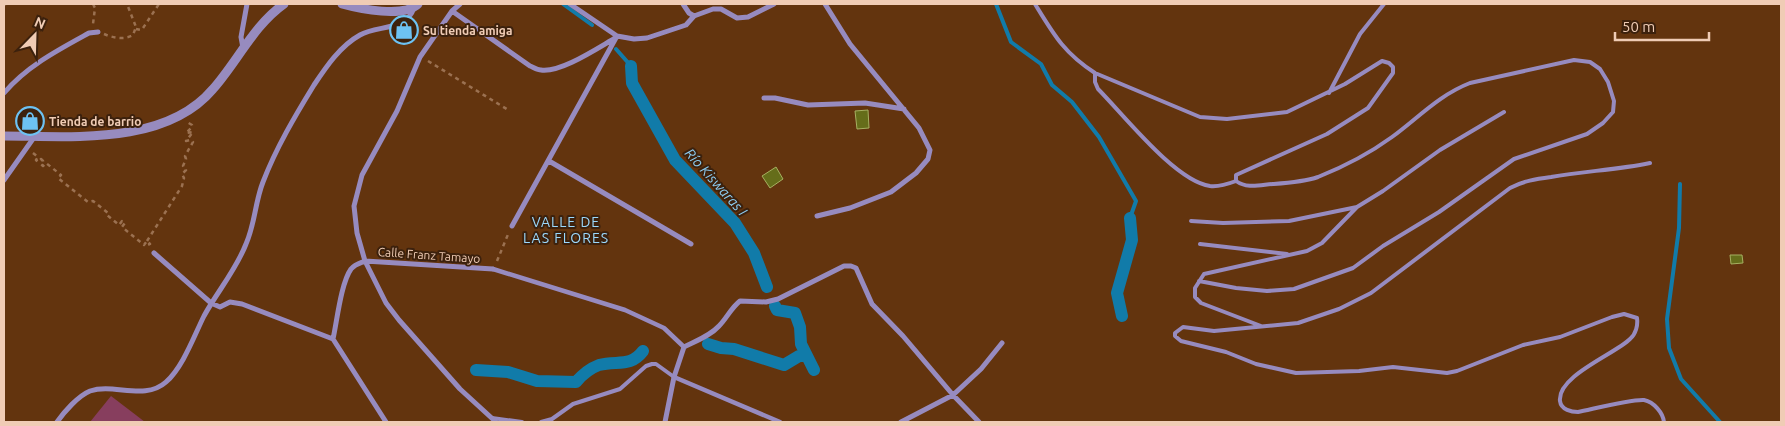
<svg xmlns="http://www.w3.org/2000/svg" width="1785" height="426" viewBox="0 0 1785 426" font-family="Ubuntu,sans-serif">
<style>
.green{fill:#873e5e}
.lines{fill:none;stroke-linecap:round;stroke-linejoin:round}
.stream{stroke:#117ba9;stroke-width:4}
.canal{stroke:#117ba9;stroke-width:12}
.building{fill:#656d1a;stroke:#a6b061}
.path{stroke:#9b7151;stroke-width:2.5;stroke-dasharray:4 4;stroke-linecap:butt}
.service{stroke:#978bbf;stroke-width:4}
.pedestrian{stroke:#978bbf;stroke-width:4.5}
.minor{stroke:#978bbf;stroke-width:5}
.tertiary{stroke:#978bbf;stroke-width:9}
.labels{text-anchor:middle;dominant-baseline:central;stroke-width:4;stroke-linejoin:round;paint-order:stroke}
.poi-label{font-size:12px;font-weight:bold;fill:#f0ccb5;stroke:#3c210d;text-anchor:start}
.street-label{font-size:12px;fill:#f0ccb5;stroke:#3c210d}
.water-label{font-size:14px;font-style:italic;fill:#8dcef4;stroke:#3c210d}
.neighbourhood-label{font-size:14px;letter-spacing:1px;fill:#9cd9fd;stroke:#3c210d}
</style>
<rect width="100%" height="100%" fill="#63340e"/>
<!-- green -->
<path class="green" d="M111 396 145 422H90Z"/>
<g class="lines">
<!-- stream -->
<path class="stream" d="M563 4 592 25
M996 4 1011 42 1041 64 1052 85 1072 102 1099 137 1136 201 1130 218
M616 49 631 66
M1680 184 1679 228 1667 319 1669 348 1681 379 1720 422"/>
<!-- canal -->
<path class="canal" d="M631 66 632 83 675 160 735 223 754 253 767 287
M775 306 777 310 795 313 800 327 801 344 814 370
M1122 316 1117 293 1132 240 1130 218
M708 344 721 348 734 349 784 365 799 356H807
M476 370 508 372 537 381 576 382C582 375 591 368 599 365 617 360 630 368 643 351"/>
</g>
<!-- building -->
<path class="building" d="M868 110 869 128 857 129 855 111Z
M776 167 783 179 770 188 762 176Z
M1730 255H1742L1743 263 1731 264Z"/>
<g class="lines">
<!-- path -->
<path class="path" d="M93 4 95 8 93 24
M4 5 6 4
M136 29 141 30 143 28 159 4
M104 34C113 38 125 40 133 35L136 27 127 4
M428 61 510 111
M33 153 38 157 36 160 38 162 41 159 43 161 41 164 43 166 46 163 61 175 58 178 88 202 93 201 108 213 107 215 119 225 122 221 125 223 122 227 144 245 147 241 150 244 148 245
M147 241 182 186 184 178 182 174 186 170 183 166 186 159 185 156 193 142 190 140 186 141 193 132 186 133 192 127V125L187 122
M497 261 509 232"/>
<!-- service -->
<path class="service" d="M1035 4C1054 35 1064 53 1095 73L1200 117 1227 119 1287 112 1345 84 1382 61 1389 63 1393 67V73L1368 108 1327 134 1236 175V181
M1095 73V82L1098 89C1123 114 1175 181 1210 186 1219 187 1228 184 1236 181
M1329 93 1360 34 1384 4
M1650 163C1617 170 1584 171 1551 177 1536 179 1523 181 1510 188L1371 293 1339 309 1298 323 1214 331 1183 327 1175 333V336L1181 341 1226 352 1256 364 1296 373 1359 371 1393 367 1447 373 1457 371 1523 345 1560 337 1612 317 1624 314 1637 318C1638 325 1636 334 1630 339 1615 354 1557 376 1560 401 1561 410 1572 412 1578 412 1593 409 1631 399 1644 400 1654 402 1663 413 1664 422
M1191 221 1223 223 1289 221 1357 207
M1200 244 1287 254
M1199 281 1236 288 1267 291 1294 289 1353 268 1383 246 1439 212 1514 159 1587 134 1603 123 1613 112 1614 101 1608 82 1600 69 1590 62 1574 60 1470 83C1439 95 1418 118 1392 137 1370 153 1343 167 1318 177 1304 182 1288 183 1273 184 1260 185 1247 189 1236 181
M1261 326 1201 303 1195 297V288L1204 274 1307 251 1322 243 1357 207 1383 191 1440 150 1504 112
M492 418 522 422
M541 422 552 419 573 404 620 389 646 366 652 364H656L674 377"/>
<!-- pedestrian -->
<path class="pedestrian" d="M493 269 625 310 664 328 684 347
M674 377 780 422"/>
<!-- minor -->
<path class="minor" d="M460 4 452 11 420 57 397 111 362 175 354 206 357 233 365 261 386 303 399 320 460 389 496 422
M570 4 617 36 634 39 647 38 686 25 694 16
M683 4 689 13 694 16 713 9H721L737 18 748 17 774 4
M452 11 530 66C533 67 537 70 541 70 561 73 599 47 617 37
M243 48 241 37 247 4
M4 93C27 66 58 50 89 33L98 32
M764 98H775L808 105 865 103 904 109
M549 161 691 244
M4 180 35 136
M817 216 850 208 891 192 916 173 928 159 930 150 919 128 850 44 825 4
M512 226 617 36
M154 253 211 303 220 307 230 302 242 304 333 339 386 422
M333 339C337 321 341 283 351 269 355 264 360 263 365 261L493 269
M57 422C64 412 78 396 90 391 114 383 145 401 166 382 183 367 194 336 204 316 217 292 236 270 246 244 255 224 255 202 263 182 276 148 295 116 314 85 326 67 340 46 360 35 378 25 406 31 414 8
M665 422 674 377 684 347C696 341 710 336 719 326 727 318 731 308 740 301L766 302 778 299 844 266H851L856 268 872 304 903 336 953 395 979 422
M901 422 953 395 981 369 1002 343"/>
<!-- tertiary -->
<path class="tertiary" d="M342 4C360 9 404 18 418 4
M4 136C71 136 165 146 213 89 237 62 254 25 284 4"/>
</g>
<!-- icons -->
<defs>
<symbol id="shop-ring" viewBox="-11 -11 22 22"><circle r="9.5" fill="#3c210d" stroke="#6dc2f3" stroke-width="1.5"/><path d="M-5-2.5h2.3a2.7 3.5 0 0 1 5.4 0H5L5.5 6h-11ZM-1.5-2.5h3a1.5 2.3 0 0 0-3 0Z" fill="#6dc2f3"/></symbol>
</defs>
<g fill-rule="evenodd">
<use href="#shop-ring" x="388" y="14" width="32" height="32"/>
<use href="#shop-ring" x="14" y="105" width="32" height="32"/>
</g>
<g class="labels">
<!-- poi labels -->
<g class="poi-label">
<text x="423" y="30">Su tienda amiga</text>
<text x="49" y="121">Tienda de barrio</text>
</g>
<!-- street labels -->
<g class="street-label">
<text transform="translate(429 255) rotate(4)">Calle Franz Tamayo</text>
</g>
<!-- water labels -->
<g class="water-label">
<text transform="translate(716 182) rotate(48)">Río Kiswaras I</text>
</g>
<!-- neighbourhood labels -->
<g class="neighbourhood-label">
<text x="566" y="222">VALLE DE<tspan x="566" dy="16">LAS FLORES</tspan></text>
</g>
</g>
<!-- border -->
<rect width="1785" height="426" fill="none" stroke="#f0ccb5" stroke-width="10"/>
<!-- north arrow -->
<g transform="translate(35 35) rotate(23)" stroke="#3c210d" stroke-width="4" paint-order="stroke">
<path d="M0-4L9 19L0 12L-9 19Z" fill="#f0ccb5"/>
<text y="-8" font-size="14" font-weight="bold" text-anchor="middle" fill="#f0ccb5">N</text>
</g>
<!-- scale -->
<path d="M1615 32v8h94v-8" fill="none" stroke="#f0ccb5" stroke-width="2.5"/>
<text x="1622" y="32" font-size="15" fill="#f0ccb5" stroke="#3c210d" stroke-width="4" paint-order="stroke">50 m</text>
</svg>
